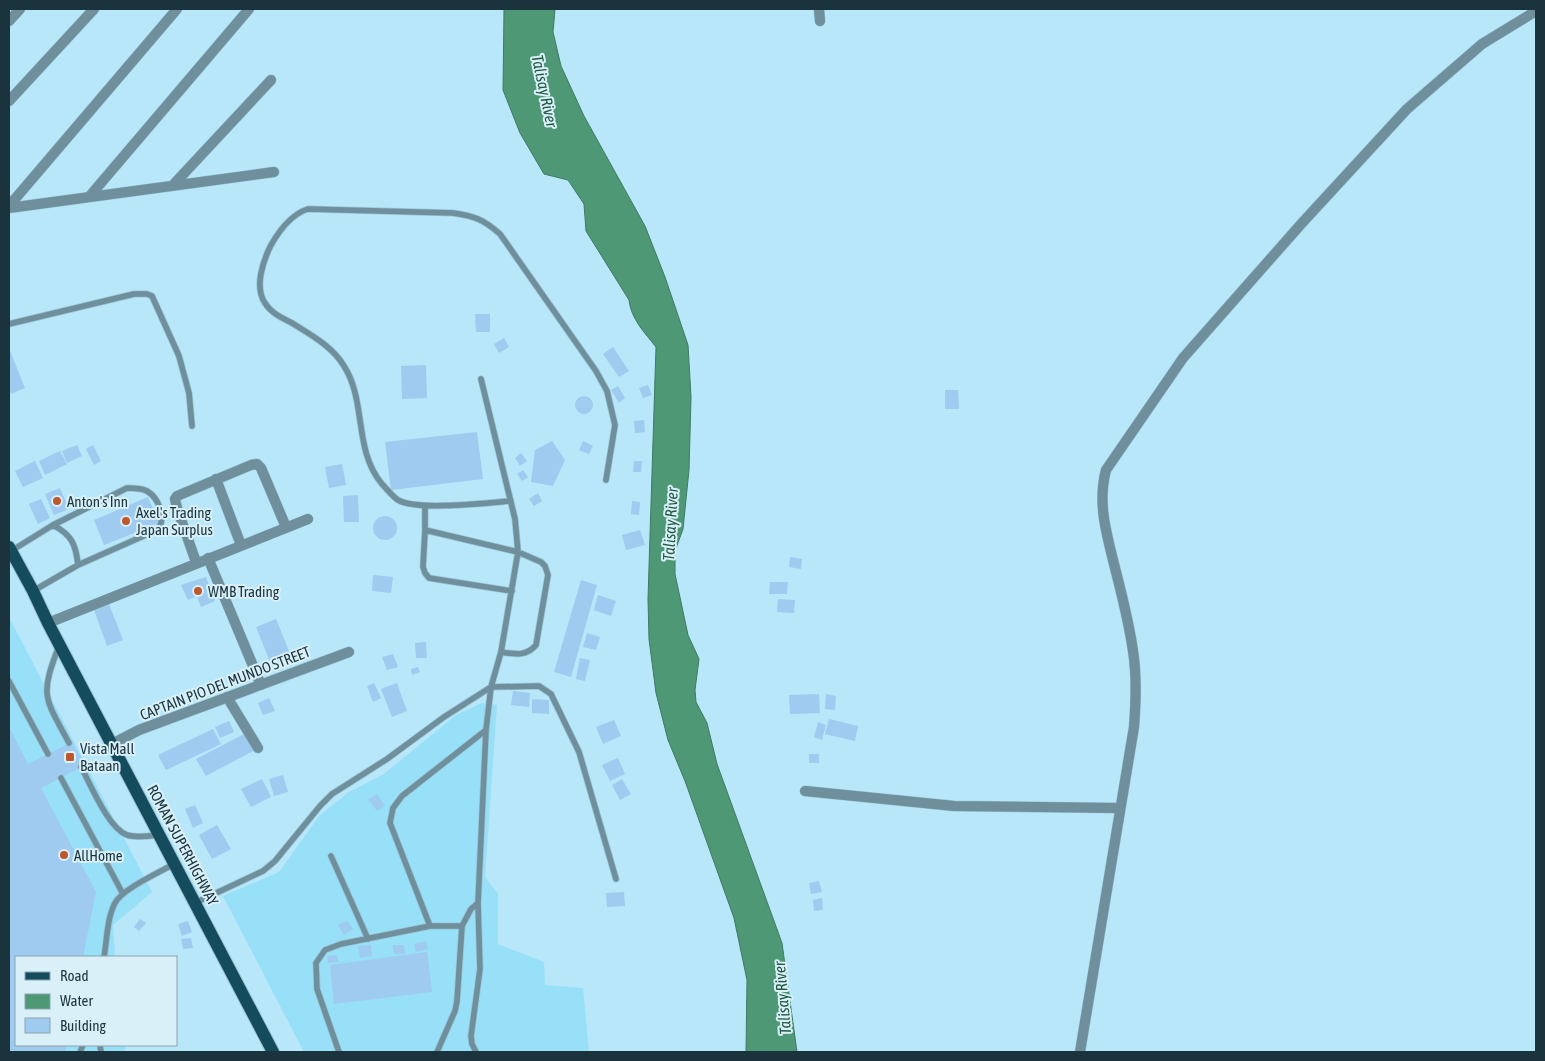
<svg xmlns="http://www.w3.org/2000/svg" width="1545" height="1061" viewBox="0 0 1545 1061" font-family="'Asap Condensed',sans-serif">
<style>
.built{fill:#98dff8}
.water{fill:#4e9876;stroke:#3e7a65}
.building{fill:#9ecbef}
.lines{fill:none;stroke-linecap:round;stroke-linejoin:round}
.lane-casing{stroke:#98c3d3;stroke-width:7}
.street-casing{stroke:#98c3d3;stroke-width:11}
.primary-casing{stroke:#98c3d3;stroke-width:14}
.lane{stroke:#6e8f9b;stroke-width:5.5}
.street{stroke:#6e8f9b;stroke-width:10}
.primary{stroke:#154c5d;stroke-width:12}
.poi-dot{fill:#be582c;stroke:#d9f0f9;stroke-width:2}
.labels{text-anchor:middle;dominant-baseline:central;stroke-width:4;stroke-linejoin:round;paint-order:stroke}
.poi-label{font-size:15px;fill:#1a333c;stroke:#d9f0f9;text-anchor:start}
.street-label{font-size:15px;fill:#1a333c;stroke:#d9f0f9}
.water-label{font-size:16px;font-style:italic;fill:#205940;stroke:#d9f0f9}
</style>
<rect width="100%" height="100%" fill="#b7e7f9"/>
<!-- built -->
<path class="built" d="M9 617 152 892 113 925 115 957H16V1045H126L124 1052H9Z
M482 703 497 705 485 877 498 894V944L544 962 545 985 583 988 589 1052H304L223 896 279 872 320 815 349 792 384 774 456 715Z"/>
<!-- water -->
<path class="water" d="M504 9H555L553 32 561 66 584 116 645 226 665 277 688 345 691 397 689 470 683 529 675 551V574L688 635 699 659 695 690 696 702 707 723 717 764 782 943 797 1052H746L747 980 734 918 685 781 668 740 656 693 649 639 648 599 656 347C645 333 631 319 629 300L586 231 584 204 568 180 544 174 520 133 503 90Z"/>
<!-- building -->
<path class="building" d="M475 314H490V332H476Z
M504 338 509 347 499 353 494 344Z
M613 347 629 371 619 377 603 354Z
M9 348 25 388 11 394 9 388Z
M426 365 427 398 402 399 401 366Z
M648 385 652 395 643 398 639 388Z
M618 386 625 398 619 403 611 390Z
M945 390H958L959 409H945Z
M575 405a9 9 0 1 1 18 0a9 9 0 1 1-18 0Z
M644 420 645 432 635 433 634 421Z
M477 432 483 479 391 490 385 442Z
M552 441 565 460 553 486 531 482 535 450Z
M583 441 593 446 589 454 579 450Z
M77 445 82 456 67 463 62 451Z
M93 445 101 461 94 465 86 449Z
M60 451 67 464 45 475 39 461Z
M521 453 527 461 520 466 515 458Z
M35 461 43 478 23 487 15 471Z
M634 461H642L641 472H633Z
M342 464 346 485 329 488 325 467Z
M523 470 528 477 522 481 517 474Z
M60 488 69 509 54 515 45 494Z
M538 493 542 501 534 506 529 499Z
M358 495 359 522H344L343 496Z
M148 497 159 523 104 545 94 520Z
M41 499 50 518 38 524 29 504Z
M632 501 640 502 639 515 631 514Z
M373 528a12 12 0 1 1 24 0a12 12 0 1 1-24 0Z
M640 530 645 545 626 550 622 535Z
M790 557 802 559 801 569 789 567Z
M373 575 393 577 391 593 372 591Z
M206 577 215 601 201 607 197 596 188 600 181 585Z
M581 580 597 585 571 677 554 672Z
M770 582H788L787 594H769Z
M598 595 616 601 611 616 594 610Z
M778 599 795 600 794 613 777 612Z
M109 604 123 640 107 646 94 610Z
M276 619 293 661 273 669 256 627Z
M587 633 600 637 596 650 583 647Z
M426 642 427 658H416L415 643Z
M393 654 398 667 387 670 382 657Z
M580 658 590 660 585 681 576 679Z
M418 667 420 672 412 675 411 669Z
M374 683 381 698 373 702 367 686Z
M397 683 407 711 392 717 381 689Z
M513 691 530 693 529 707 511 705Z
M819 694 820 713 790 714 789 695Z
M826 694 836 696 835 710 825 709Z
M269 698 275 711 263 715 258 703Z
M532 699 549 700V714L532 713Z
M829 719 858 726 855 741 825 734Z
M614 720 621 736 603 744 596 727Z
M229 721 234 732 220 738 215 727Z
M818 722 826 725 822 740 814 737Z
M9 727 28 764 72 742 85 765 41 788 96 892 83 957H16V1045H66L65 1052H9Z
M213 729 221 744 166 770 158 755Z
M246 733 255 750 206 776 196 759Z
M809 754H819V763H809Z
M618 758 625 774 610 781 602 765Z
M283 775 288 792 274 796 269 779Z
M262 779 271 797 251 807 241 789Z
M622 779 631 794 620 800 612 785Z
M377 794 385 806 377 811 368 799Z
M195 805 203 823 193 828 185 809Z
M217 825 231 849 212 859 199 835Z
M819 881 822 892 811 894 809 883Z
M624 892 625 906 607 907 606 893Z
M822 898 823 910 814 911 813 900Z
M140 919 146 923 139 931 134 927Z
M347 920 353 929 344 935 338 925Z
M188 921 192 932 182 936 178 924Z
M191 938 193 948 183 949 181 939Z
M426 941 428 949 416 952 414 944Z
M371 945 372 956 360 958 358 946Z
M393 945H404L405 954H394Z
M427 952 432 992 334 1004 330 965Z
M337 955 338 962 328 963 327 956Z"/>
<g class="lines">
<defs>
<path id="lane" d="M9 324 134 294H147L152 296 179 356 189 393 192 426
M511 501C486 503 417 511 398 500 392 496 387 489 382 484 353 449 367 402 344 366 332 346 311 335 292 323 282 318 271 313 265 303 254 287 263 261 271 245 279 231 292 214 308 209L453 213C474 216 483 219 500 234L596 371 607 391 615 425 606 480
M425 506V530L518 552 541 562 545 566 548 575 536 645C526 657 514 654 501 652
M53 525C72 535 76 545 78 565
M425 530 423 567 425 573 429 578 512 591
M11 551 53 525 127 488C134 488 141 488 147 491 159 498 167 520 157 530L78 565 33 591
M59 646C39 697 45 698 69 743
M9 681 48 754
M81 767C91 785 108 828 127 835 137 838 148 836 158 835
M61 778 123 894
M331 856 368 939
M195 903 263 871 275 861 320 806 332 794 387 759 444 717 491 687 539 686 551 694 579 752 616 879
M430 926 390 823 393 808 402 796 486 730
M104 957C107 940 107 918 115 903 122 889 160 872 174 864
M100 1045 101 1052
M80 1052 83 1045
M339 1052 317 989 316 963 325 950 341 944 430 926H462
M437 1052 455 1011 457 1001 462 926 471 909 478 903 486 730 491 687 501 652 518 552 515 519 481 379
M476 1052 472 1044 471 1036 480 969 478 903"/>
<path id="street" d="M819 9 820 21
M9 21 20 9
M9 101 94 9
M174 184 271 80
M89 197 249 9
M9 206 177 9
M9 208 274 172
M216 479 241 545
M208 558 261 685
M196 562 177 508 175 499 177 496 251 465 257 464 261 468 286 527
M48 623 308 519
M227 697 258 748
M112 744 139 730 349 652
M805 791 954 806 1119 808
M1080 1052 1134 727C1136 701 1137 676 1133 651 1129 623 1122 595 1115 568 1107 535 1097 504 1106 470L1183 358 1302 223 1407 109 1482 44 1536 11"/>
<path id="primary" d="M9 547 33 591 48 623 273 1052"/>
</defs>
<!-- lane casing -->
<use href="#lane" class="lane-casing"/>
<!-- street casing -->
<use href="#street" class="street-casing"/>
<!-- primary casing -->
<use href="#primary" class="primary-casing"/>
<!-- lane -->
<use href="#lane" class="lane"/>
<!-- street -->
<use href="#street" class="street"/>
<!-- primary -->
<use href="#primary" class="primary"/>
</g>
<!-- markers -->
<g class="poi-dot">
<circle cx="57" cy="501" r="5"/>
<circle cx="126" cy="521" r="5"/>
<circle cx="198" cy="591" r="5"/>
<rect x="65" y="752" width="10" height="10" rx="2.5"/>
<circle cx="64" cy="855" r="5"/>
</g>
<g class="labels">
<!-- poi labels -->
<g class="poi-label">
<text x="67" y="501">Anton's Inn</text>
<text x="136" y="512">Axel's Trading<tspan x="136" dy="17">Japan Surplus</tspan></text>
<text x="208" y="591">WMB Trading</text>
<text x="80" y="748">Vista Mall<tspan x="80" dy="17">Bataan</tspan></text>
<text x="74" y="855">AllHome</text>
</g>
<!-- street labels -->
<g class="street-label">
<text transform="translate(225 683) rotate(-21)">CAPTAIN PIO DEL MUNDO STREET</text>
<text transform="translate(183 845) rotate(62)">ROMAN SUPERHIGHWAY</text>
</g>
<!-- water labels -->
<g class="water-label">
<text transform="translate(545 91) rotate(78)">Talisay River</text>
<text transform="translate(670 524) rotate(-87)">Talisay River</text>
<text transform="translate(782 998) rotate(-95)">Talisay River</text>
</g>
</g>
<!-- border -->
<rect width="1545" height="1061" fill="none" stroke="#1a333c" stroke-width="20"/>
<!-- legend -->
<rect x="15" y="956" width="162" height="90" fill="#d9f0f9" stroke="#8da4ad"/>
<rect x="25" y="972" width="25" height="8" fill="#154c5d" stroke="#8da4ad"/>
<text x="60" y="981" font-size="15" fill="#1a333c">Road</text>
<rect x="25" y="994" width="25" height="15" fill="#4e9876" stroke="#8da4ad"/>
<text x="60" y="1006" font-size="15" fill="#1a333c">Water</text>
<rect x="25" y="1018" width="25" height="15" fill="#9ecbef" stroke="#8da4ad"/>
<text x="60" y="1031" font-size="15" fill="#1a333c">Building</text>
</svg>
